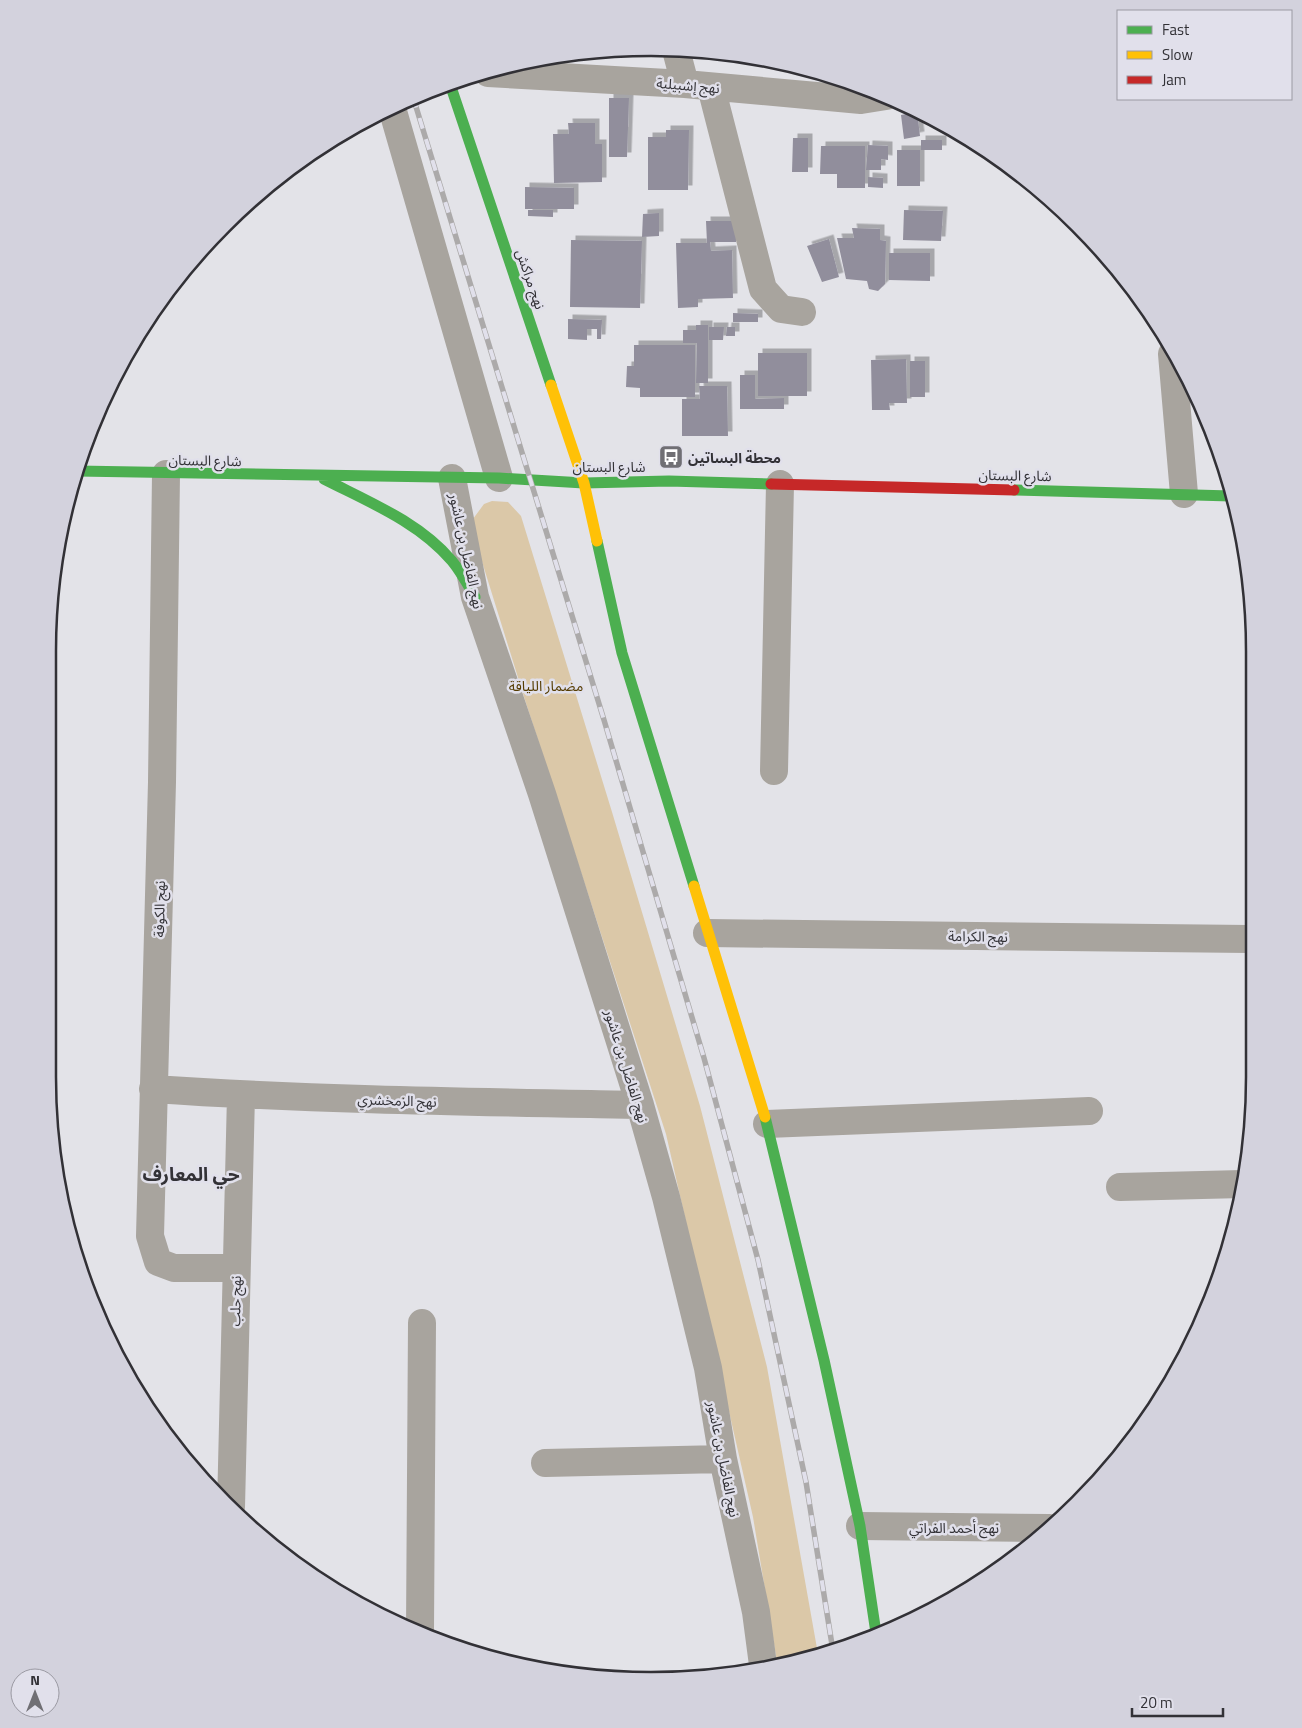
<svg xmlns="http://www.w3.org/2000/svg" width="1302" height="1728" viewBox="0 0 1302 1728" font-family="'Titillium Web','Noto Sans Arabic',sans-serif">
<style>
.green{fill:#dbc8a8}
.building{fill:#918e9c;filter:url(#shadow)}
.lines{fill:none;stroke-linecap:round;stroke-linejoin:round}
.street{stroke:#a8a49e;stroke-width:28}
.fast{stroke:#4caf50;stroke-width:11}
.slow{stroke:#ffc107;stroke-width:11}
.jam{stroke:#c62828;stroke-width:11}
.rail-casing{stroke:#acaaaa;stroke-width:5.5}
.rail{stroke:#e1e0eb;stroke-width:4;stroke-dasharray:11;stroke-linecap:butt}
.labels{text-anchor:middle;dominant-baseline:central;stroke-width:5;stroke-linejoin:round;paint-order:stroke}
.street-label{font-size:14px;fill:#323136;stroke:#e1e0eb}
.poi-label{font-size:14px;font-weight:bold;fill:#323136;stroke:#e1e0eb;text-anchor:start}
.park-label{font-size:14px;fill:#553c01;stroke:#e1e0eb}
.district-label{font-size:19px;font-weight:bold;fill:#323136;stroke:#e1e0eb}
.rim{fill:none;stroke:#323136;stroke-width:2.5}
</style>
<defs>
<filter id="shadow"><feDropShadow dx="4.5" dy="-4.5" stdDeviation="0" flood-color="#0004"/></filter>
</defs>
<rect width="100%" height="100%" fill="#e3e3e8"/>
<!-- green -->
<path class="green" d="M492 501 508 502 521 516 612 812 700 1106 767 1367 818 1654 777 1662 753 1517 666 1134 525 700 470 523 484 504Z"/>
<!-- building -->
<path class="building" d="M609 98H629L627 157H609Z
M917 112 928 118 918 120 920 136 904 139 901 115Z
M568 123H595V144H602V182L554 183 553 134H569Z
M666 130H689L688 190H648V137H666Z
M793 138H808V172H792Z
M921 140H942V150H921Z
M868 145 888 146V160L881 159V170H866Z
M821 146H865V188H837V174H820Z
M897 150H920V186H897Z
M868 177 883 178V188L868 187Z
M525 187 574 188V209H525Z
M528 210H553V217L528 216Z
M904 210 943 211 941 241 903 240Z
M659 213V236L642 237 643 214Z
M706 221H736V242H710L711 251 732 250 733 298 698 299V307L678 308 676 243H707Z
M852 228 880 229V240L886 241 885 284 878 291 869 289 867 281 846 279 837 238H854Z
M829 239 839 277 822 282 807 246Z
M571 240 642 241 640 308 570 307Z
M889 253H930V281L889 280Z
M733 313 758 314V322H733Z
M568 319 602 320 601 339H597V329H587V340L568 339Z
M696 325H708V383H696L697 343H683V330H696Z
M709 327H724L723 340H709Z
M727 327H735V336H726Z
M634 345H695V397H640V388L626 387 627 366H634Z
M758 353H807V396H758Z
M906 359 907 403H889L890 410H872L871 360Z
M910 361H925V397H910Z
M740 375H755V399L784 398V409H740Z
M699 386H727L728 436H682V399H700Z"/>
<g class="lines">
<!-- street -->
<path class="street" d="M676 50 685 84
M488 73 685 84 861 100 886 96
M711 87 763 289 781 309 802 312
M392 108 499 478
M1172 354 1184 494
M166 474 162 782 150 1236 158 1262 174 1268H236
M452 478 475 597 542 794 640 1105 666 1197 708 1368 723 1459 756 1612 763 1665
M774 771 780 484
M707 933 1249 939
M153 1089C315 1100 478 1102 640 1105
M767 1124 1089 1111
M1120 1187 1243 1184
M545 1463 723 1459
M231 1507 241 1095
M860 1526 1049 1528
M420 1630 422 1323"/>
<!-- fast -->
<path class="fast" d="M450 84 551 385
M77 471 499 478 584 483 669 481 771 484
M324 479C369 502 419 522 452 561 461 572 468 585 475 597
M1014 490 1231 496
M597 541 622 653 694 886
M765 1117 824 1360 860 1526 876 1633"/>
<!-- slow -->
<path class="slow" d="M551 385 584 483 597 541
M694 886 765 1117"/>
<!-- jam -->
<path class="jam" d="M771 484 1014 490"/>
<defs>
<path id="rail" d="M413 97 604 720 704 1058 758 1260 806 1482 833 1651"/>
</defs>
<!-- rail casing -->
<use href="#rail" class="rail-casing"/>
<!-- rail -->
<use href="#rail" class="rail"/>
</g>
<!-- icons -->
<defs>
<symbol id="bus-square" viewBox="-11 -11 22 22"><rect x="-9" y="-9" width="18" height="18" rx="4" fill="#706f74" stroke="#e1e0eb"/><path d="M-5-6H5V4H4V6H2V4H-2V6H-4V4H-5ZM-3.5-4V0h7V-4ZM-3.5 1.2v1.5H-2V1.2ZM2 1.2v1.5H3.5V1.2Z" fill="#fff"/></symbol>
</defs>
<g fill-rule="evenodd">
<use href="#bus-square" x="657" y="443" width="28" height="28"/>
</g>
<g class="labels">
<!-- street labels -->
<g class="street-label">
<text transform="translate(688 85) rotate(5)">نهج إشبيلية</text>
<text transform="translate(531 279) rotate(71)">نهج مراكش</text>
<text transform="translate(205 460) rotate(1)">شارع البستان</text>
<text x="609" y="466">شارع البستان</text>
<text transform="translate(1015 475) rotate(1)">شارع البستان</text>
<text transform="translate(467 551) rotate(78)">نهج الفاضل بن عاشور</text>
<text transform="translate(159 909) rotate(-89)">نهج الكوفة</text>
<text transform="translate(978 936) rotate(1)">نهج الكرامة</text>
<text transform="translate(627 1066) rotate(73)">نهج الفاضل بن عاشور</text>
<text transform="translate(397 1100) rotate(2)">نهج الزمخشري</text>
<text transform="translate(235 1301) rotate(-89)">نهج حلب</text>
<text transform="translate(724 1459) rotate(79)">نهج الفاضل بن عاشور</text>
<text x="954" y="1527">نهج أحمد الفراتي</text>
</g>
<!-- poi labels -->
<g class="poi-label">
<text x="688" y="457">محطة البساتين</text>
</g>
<!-- park labels -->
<g class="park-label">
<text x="546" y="685">مضمار اللياقة</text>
</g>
<!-- district labels -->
<g class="district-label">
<text x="191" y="1173">حي المعارف</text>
</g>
</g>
<!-- crop -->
<path d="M0 0H1302V1728H0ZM651 56H651A595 595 0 0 1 1246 651V1077A595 595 0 0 1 651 1672H651A595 595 0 0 1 56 1077V651A595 595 0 0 1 651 56Z" fill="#d3d2dd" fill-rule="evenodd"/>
<path class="rim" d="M651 56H651A595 595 0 0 1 1246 651V1077A595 595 0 0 1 651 1672H651A595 595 0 0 1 56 1077V651A595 595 0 0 1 651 56Z"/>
<!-- legend -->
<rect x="1117" y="10" width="175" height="90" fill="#e1e0eb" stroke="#9b9aa3"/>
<rect x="1127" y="26" width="25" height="8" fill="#4caf50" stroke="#9b9aa3"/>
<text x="1162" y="35" font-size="15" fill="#323136">Fast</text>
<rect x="1127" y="51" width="25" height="8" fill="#ffc107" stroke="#9b9aa3"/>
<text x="1162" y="60" font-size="15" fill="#323136">Slow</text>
<rect x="1127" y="76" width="25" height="8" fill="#c62828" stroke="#9b9aa3"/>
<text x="1162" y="85" font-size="15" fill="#323136">Jam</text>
<!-- north arrow -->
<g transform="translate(35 1693)"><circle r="24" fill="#e1e0eb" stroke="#9b9aa3"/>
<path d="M0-4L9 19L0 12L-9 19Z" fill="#706f74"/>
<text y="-8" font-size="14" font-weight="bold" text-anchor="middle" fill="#323136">N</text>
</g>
<!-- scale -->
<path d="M1132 1708v8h91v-8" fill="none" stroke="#323136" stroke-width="2.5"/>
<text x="1140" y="1708" font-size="15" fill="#323136" stroke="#e1e0eb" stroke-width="4" paint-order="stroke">20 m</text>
</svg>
